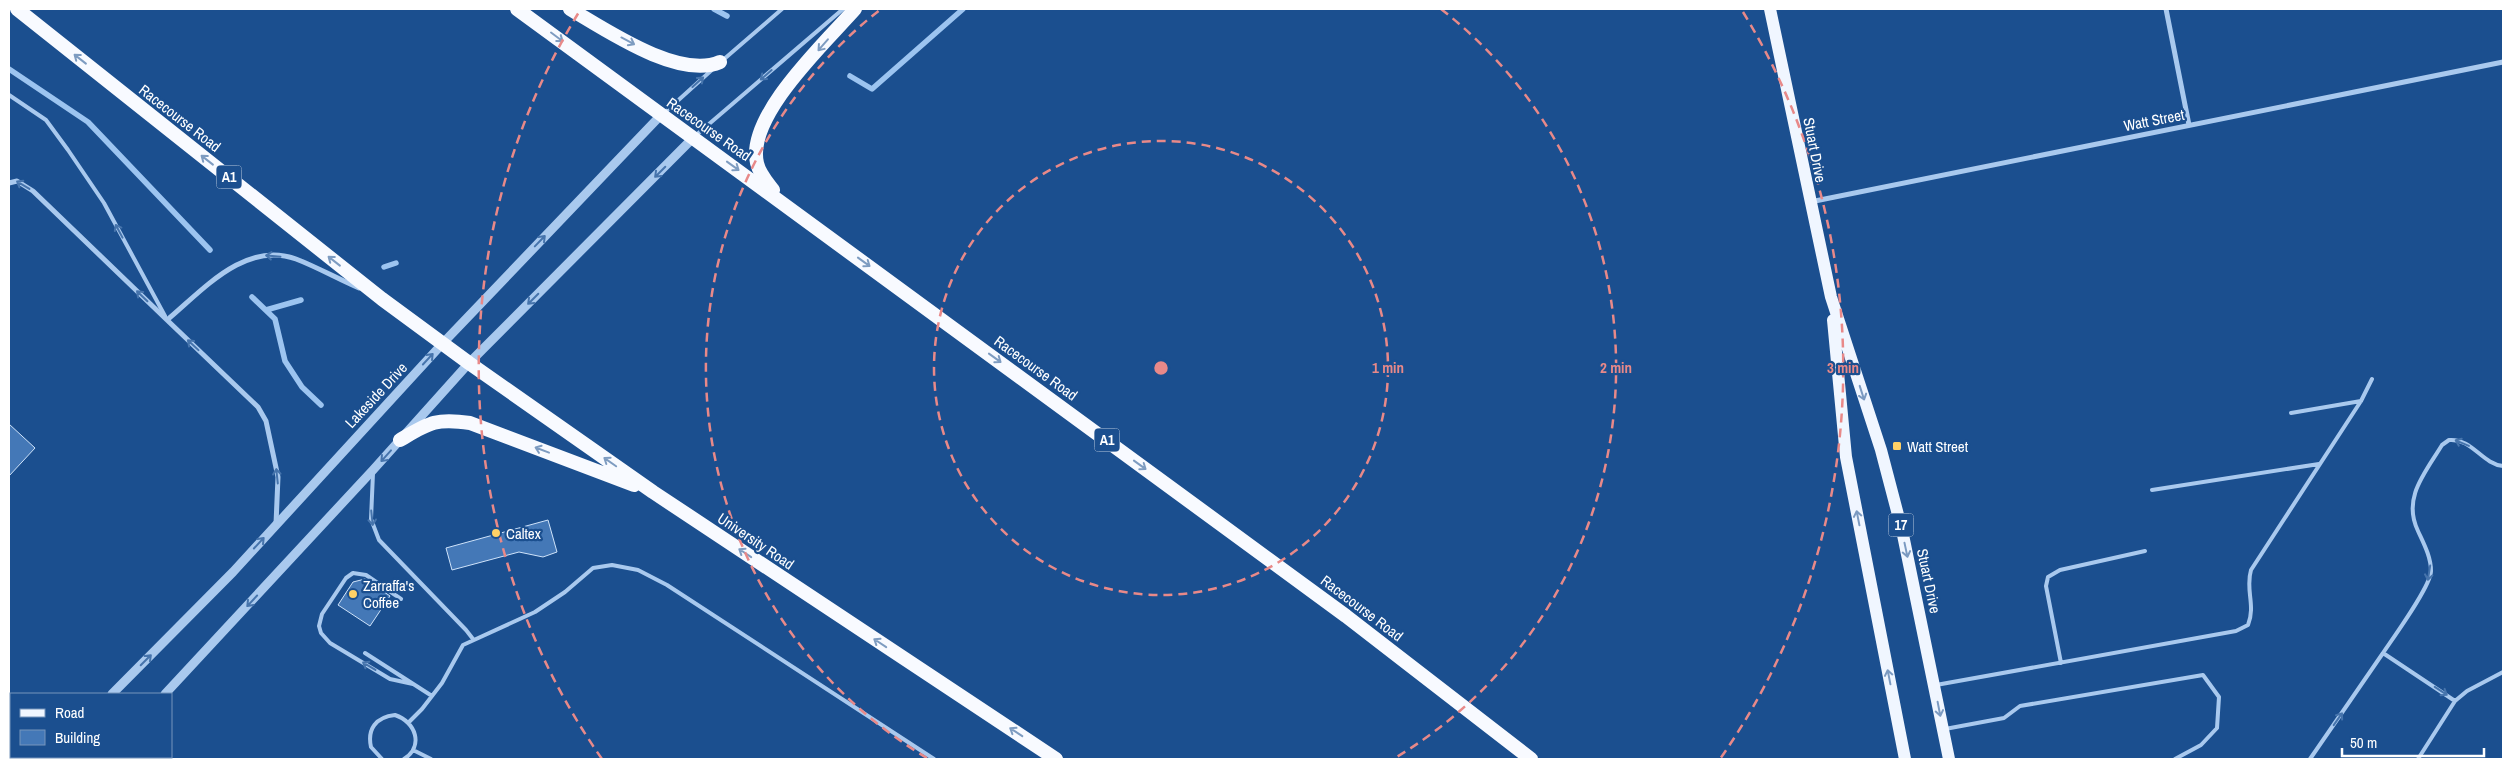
<svg xmlns="http://www.w3.org/2000/svg" width="2512" height="768" viewBox="0 0 2512 768" font-family="'Archivo Narrow',sans-serif">
<style>
.lines{fill:none;stroke-linecap:round;stroke-linejoin:round}
.stream{stroke:#9cc4f0;stroke-width:5.5}
.building{fill:#4478b7;stroke:#cfe3fa}
.service{stroke:#a9c9ee;stroke-width:4}
.minor{stroke:#a9c9ee;stroke-width:5}
.tertiary{stroke:#a9c9ee;stroke-width:9}
.primary{stroke:#f0f6ff;stroke-width:12}
.trunk{stroke:#f8faff;stroke-width:14}
.oneway{stroke:#7e9cc1}
.oneway2{stroke:#4674ac}
.oneway3{stroke:#7b9ac1}
.ring{fill:none;stroke:#e88989;stroke-width:2.5;stroke-dasharray:9 6}
.poi-dot{fill:#ffd166;stroke:#1b4f8f;stroke-width:2}
.labels{text-anchor:middle;dominant-baseline:central;stroke-width:4.5;stroke-linejoin:round;paint-order:stroke}
.shield{fill:#1b4f8f;stroke:#bbcadd;stroke-width:1}
.shield-label{font-size:14px;font-weight:bold;fill:#fff}
.street-label{font-size:15px;fill:#fff;stroke:#1b4f8f}
.poi-label{font-size:15px;fill:#fff;stroke:#1b4f8f;text-anchor:start}
.centre{fill:#e88989;stroke:#1b4f8f;stroke-width:2.5}
.ring-label{font-size:15px;text-anchor:middle;font-weight:bold;fill:#e88989;stroke:#1b4f8f;stroke-width:4.5;stroke-linejoin:round;paint-order:stroke}
</style>
<rect width="100%" height="100%" fill="#1b4f8f"/>
<g class="lines">
<!-- stream -->
<path class="stream" d="M714 9 727 16
M9 69 88 122 210 250
M850 76 872 89 963 9
M384 267 396 263
M252 297 275 319 285 361 302 387 321 405
M266 310 301 300"/>
</g>
<!-- building -->
<path class="building" d="M9 424 35 448 9 476Z
M548 520 557 552 543 557 519 552 452 570 446 548Z
M365 579 390 596 370 626 338 605 353 582Z"/>
<g class="lines">
<!-- service -->
<path class="service" d="M723 60 782 9
M9 95 46 120 68 150 104 203 165 316
M663 114 714 68
M695 136 843 9
M2291 413 2361 401
M373 473 371 519 379 540 466 630 473 639
M2152 490 2319 464
M401 599 366 575 353 573 346 578 322 614 319 626 321 633 330 643 390 679 413 684
M365 653 432 696
M2061 663 2046 586 2048 577 2060 570 2145 551
M1936 685 2236 631 2248 625C2256 605 2245 590 2251 570L2361 401 2372 379
M2455 701 2383 653C2393 638 2431 586 2431 571 2431 557 2424 544 2418 531 2402 498 2425 473 2442 445L2449 440C2472 438 2482 464 2503 466
M409 722 422 709 442 683 463 645 535 612 565 592 593 568 612 565 638 570 667 585 934 759
M1945 729 2004 718 2020 706 2203 675 2219 697 2217 728 2201 745 2175 759
M413 750 431 759
M382 759 371 747C367 729 376 717 395 715 416 722 424 746 404 759
M2310 759 2383 653
M2418 759 2455 701 2467 691 2503 672"/>
<!-- minor -->
<path class="minor" d="M2166 9 2189 125
M9 183 17 181 33 191 167 320C202 291 245 240 296 259 317 267 338 279 359 288
M1810 202 2503 62
M167 320 258 407 266 421 278 477 276 524"/>
<!-- tertiary -->
<path class="tertiary" d="M112 694 233 572 443 343 661 115
M165 694 373 470 469 363 694 137
M48 759 50 757
M104 759 106 757"/>
<!-- primary -->
<path class="primary" d="M1770 9 1831 297 1881 450 1902 530 1949 759
M1833 320 1846 457 1905 759"/>
<!-- trunk -->
<path class="trunk" d="M17 9 382 299 469 363 653 492 1056 759
M517 9 1346 616 1531 759
M570 9C606 30 679 80 720 62
M773 190C767 182 759 173 757 163 746 116 826 42 855 9
M400 440C429 423 435 418 470 423L634 485"/>
</g>
<!-- one-way arrows -->
<defs><path id="oneway-shaft" d="M-6 0H5M1.5-3L5.5 0L1.5 3" fill="none" stroke-width="1.6" stroke-linecap="round" stroke-linejoin="round" transform="scale(1.25)"/></defs>
<g class="oneway">
<use href="#oneway-shaft" transform="translate(557 37) rotate(37)"/>
<use href="#oneway-shaft" transform="translate(628 41) rotate(28)"/>
<use href="#oneway-shaft" transform="translate(823 45) rotate(131)"/>
<use href="#oneway-shaft" transform="translate(80 59) rotate(-142)"/>
<use href="#oneway-shaft" transform="translate(207 160) rotate(-142)"/>
<use href="#oneway-shaft" transform="translate(733 166) rotate(36)"/>
<use href="#oneway-shaft" transform="translate(334 261) rotate(-142)"/>
<use href="#oneway-shaft" transform="translate(864 262) rotate(36)"/>
<use href="#oneway-shaft" transform="translate(995 358) rotate(36)"/>
<use href="#oneway-shaft" transform="translate(542 450) rotate(-159)"/>
<use href="#oneway-shaft" transform="translate(610 462) rotate(-145)"/>
<use href="#oneway-shaft" transform="translate(1140 465) rotate(36)"/>
<use href="#oneway-shaft" transform="translate(745 553) rotate(-146)"/>
<use href="#oneway-shaft" transform="translate(880 643) rotate(-146)"/>
<use href="#oneway-shaft" transform="translate(1016 732) rotate(-147)"/>
</g>
<g class="oneway2">
<use href="#oneway-shaft" transform="translate(766 75) rotate(139)"/>
<use href="#oneway-shaft" transform="translate(698 82) rotate(-42)"/>
<use href="#oneway-shaft" transform="translate(660 172) rotate(135)"/>
<use href="#oneway-shaft" transform="translate(23 185) rotate(-149)"/>
<use href="#oneway-shaft" transform="translate(119 231) rotate(-118)"/>
<use href="#oneway-shaft" transform="translate(540 241) rotate(-46)"/>
<use href="#oneway-shaft" transform="translate(273 256) rotate(-175)"/>
<use href="#oneway-shaft" transform="translate(142 296) rotate(-136)"/>
<use href="#oneway-shaft" transform="translate(533 299) rotate(135)"/>
<use href="#oneway-shaft" transform="translate(193 345) rotate(-137)"/>
<use href="#oneway-shaft" transform="translate(428 359) rotate(-47)"/>
<use href="#oneway-shaft" transform="translate(2462 443) rotate(-157)"/>
<use href="#oneway-shaft" transform="translate(386 456) rotate(132)"/>
<use href="#oneway-shaft" transform="translate(277 476) rotate(-96)"/>
<use href="#oneway-shaft" transform="translate(372 518) rotate(84)"/>
<use href="#oneway-shaft" transform="translate(259 543) rotate(-47)"/>
<use href="#oneway-shaft" transform="translate(2429 573) rotate(99)"/>
<use href="#oneway-shaft" transform="translate(252 601) rotate(133)"/>
<use href="#oneway-shaft" transform="translate(146 660) rotate(-45)"/>
<use href="#oneway-shaft" transform="translate(369 666) rotate(-149)"/>
<use href="#oneway-shaft" transform="translate(2441 691) rotate(33)"/>
<use href="#oneway-shaft" transform="translate(2338 719) rotate(-55)"/>
</g>
<g class="oneway3">
<use href="#oneway-shaft" transform="translate(1862 393) rotate(72)"/>
<use href="#oneway-shaft" transform="translate(1858 518) rotate(-101)"/>
<use href="#oneway-shaft" transform="translate(1906 550) rotate(78)"/>
<use href="#oneway-shaft" transform="translate(1889 677) rotate(-101)"/>
<use href="#oneway-shaft" transform="translate(1939 709) rotate(79)"/>
</g>
<!-- distance rings -->
<g class="ring">
<circle cx="1161" cy="368" r="227"/>
<path d="M927 758A455 455 0 0 1 881 9M1441 9A455 455 0 0 1 1395 758"/>
<path d="M602 759A682 682 0 0 1 579 12M1743 12A682 682 0 0 1 1720 759"/>
</g>
<!-- markers -->
<g class="poi-dot">
<rect x="1892" y="441" width="10" height="10" rx="2.5"/>
<circle cx="496" cy="533" r="5"/>
<circle cx="353" cy="594" r="5"/>
</g>
<g class="labels">
<!-- shield labels -->
<g class="shield">
<rect x="216.5" y="165.5" width="25" height="23" rx="4"/>
<rect x="1094.5" y="428.5" width="25" height="23" rx="4"/>
<rect x="1888.5" y="513.5" width="25" height="23" rx="4"/>
</g>
<g class="shield-label">
<text x="229" y="177">A1</text>
<text x="1107" y="440">A1</text>
<text x="1901" y="525">17</text>
</g>
<!-- street labels -->
<g class="street-label">
<text transform="translate(180 118) rotate(38)">Racecourse Road</text>
<text transform="translate(2154 120) rotate(-11)">Watt Street</text>
<text transform="translate(709 129) rotate(35)">Racecourse Road</text>
<text transform="translate(1815 150) rotate(79)">Stuart Drive</text>
<text transform="translate(1036 368) rotate(36)">Racecourse Road</text>
<text transform="translate(376 395) rotate(-47)">Lakeside Drive</text>
<text transform="translate(756 541) rotate(34)">University Road</text>
<text transform="translate(1929 581) rotate(78)">Stuart Drive</text>
<text transform="translate(1362 608) rotate(37)">Racecourse Road</text>
</g>
<!-- poi labels -->
<g class="poi-label">
<text x="1907" y="446">Watt Street</text>
<text x="506" y="533">Caltex</text>
<text x="363" y="585">Zarraffa's<tspan x="363" dy="17">Coffee</tspan></text>
</g>
</g>
<circle cx="1161" cy="368" r="8" class="centre"/>
<g class="ring-label">
<text x="1388" y="373">1 min</text>
<text x="1616" y="373">2 min</text>
<text x="1843" y="373">3 min</text>
</g>
<!-- border -->
<rect width="2512" height="768" fill="none" stroke="#ffffff" stroke-width="20"/>
<!-- legend -->
<rect x="10" y="693" width="162" height="65" fill="#1b4f8f" stroke="#7695bc"/>
<rect x="20" y="709" width="25" height="8" fill="#f0f6ff" stroke="#7695bc"/>
<text x="55" y="718" font-size="15" fill="#ffffff">Road</text>
<rect x="20" y="730" width="25" height="15" fill="#4478b7" stroke="#7695bc"/>
<text x="55" y="743" font-size="15" fill="#ffffff">Building</text>
<!-- scale -->
<path d="M2342 748v8h142v-8" fill="none" stroke="#ffffff" stroke-width="2.5"/>
<text x="2350" y="748" font-size="15" fill="#ffffff" stroke="#1b4f8f" stroke-width="4" paint-order="stroke">50 m</text>
</svg>
